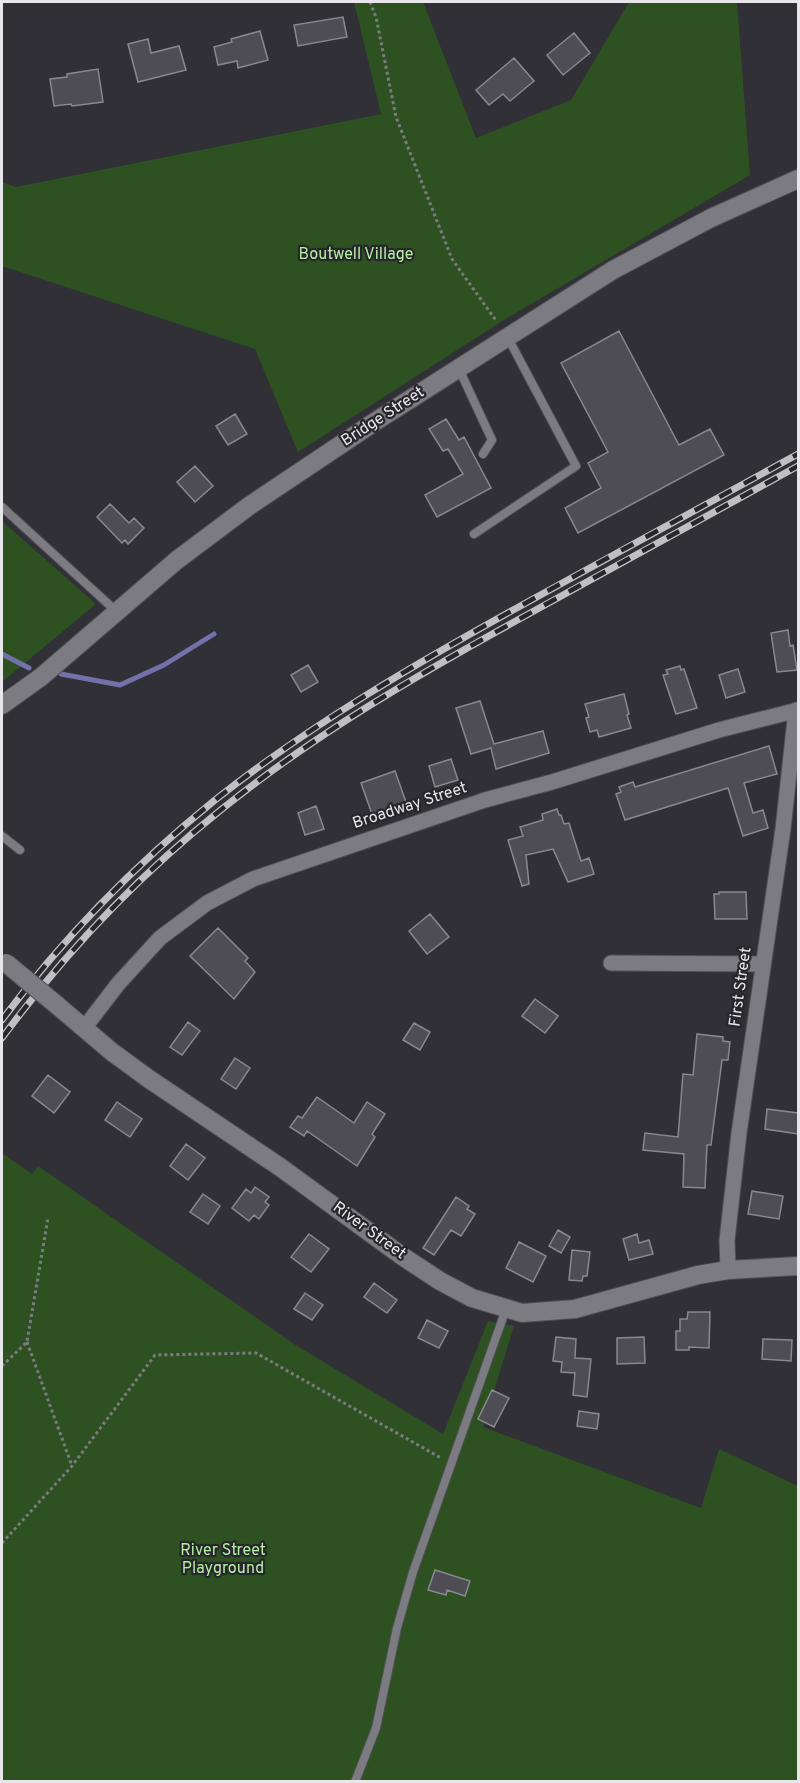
<svg xmlns="http://www.w3.org/2000/svg" width="800" height="1783" viewBox="0 0 800 1783" font-family="Overpass,sans-serif">
<style>
.green{fill:#2e5122}
.lines{fill:none;stroke-linecap:round;stroke-linejoin:round}
.stream{stroke:#7470aa;stroke-width:5}
.building{fill:#4e4d54;stroke:#88888f;stroke-width:1.5}
.service-casing{stroke:#4e4e53;stroke-width:10}
.minor-casing{stroke:#4e4e53;stroke-width:17}
.secondary-casing{stroke:#4e4e53;stroke-width:20}
.path{stroke:#7b7b80;stroke-width:3;stroke-dasharray:3 3;stroke-linecap:butt}
.service{stroke:#7c7b82;stroke-width:8}
.minor{stroke:#7c7b82;stroke-width:15}
.secondary{stroke:#7c7b82;stroke-width:18}
.rail-casing{stroke:#c0c0c4;stroke-width:7}
.rail{stroke:#26262c;stroke-width:4.5;stroke-dasharray:14;stroke-linecap:butt}
.secondary-bridge-casing{stroke:#4e4e53;stroke-width:20;stroke-linecap:butt}
.secondary-bridge{stroke:#7c7b82;stroke-width:18}
.labels{text-anchor:middle;dominant-baseline:central;stroke-width:4.5;stroke-linejoin:round;paint-order:stroke}
.park-label{font-size:16px;fill:#b5efa2;stroke:#26262c}
.street-label{font-size:16px;fill:#e7e7eb;stroke:#26262c}
</style>
<rect width="100%" height="100%" fill="#303036"/>
<!-- green -->
<path class="green" d="M354 2H423L476 138 571 100 629 2H737L750 175 504 320 298 452 255 349 2 266V182L16 187 381 114Z
M2 521 96 604 2 682Z
M2 1153 32 1174 38 1166 294 1344 443 1434 488 1321 514 1326 483 1427 701 1508 719 1449 798 1486V1781H2Z"/>
<g class="lines">
<!-- stream -->
<path class="stream" d="M2 654 29 668
M61 674 120 685 164 665 214 634"/>
</g>
<!-- building -->
<path class="building" d="M343 17 347 37 298 46 294 25Z
M260 31 268 60 238 68 237 61 218 65 214 47 232 42 231 39Z
M574 33 590 53 563 75 547 55Z
M148 39 151 53 179 46 186 70 138 82 128 44Z
M514 58 534 81 510 101 503 94 489 105 476 90Z
M98 69 103 102 72 106 71 104 54 106 50 79 67 77V74Z
M619 331 679 445 710 429 724 455 578 533 565 508 601 488 588 463 608 452 561 363Z
M235 414 247 434 228 445 216 426Z
M446 419 459 440 464 437 491 488 437 517 425 495 463 474 448 449 443 451 429 429Z
M195 466 213 486 195 502 177 482Z
M110 504 129 523 134 518 144 528 128 544 125 540 122 543 97 517Z
M788 630 790 646 793 645 797 670 777 672 771 633Z
M308 665 318 682 301 692 291 675Z
M680 666 681 670 684 669 697 708 676 714 663 675 668 674 666 670Z
M738 669 745 692 726 698 719 675Z
M624 694 629 714 627 715 631 728 599 737 597 730 590 732 586 718 589 717 585 704Z
M480 701 494 744 543 731 549 753 496 769 491 748 471 754 456 708Z
M769 746 777 774 744 783 753 813 763 810 768 828 743 836 728 788 625 820 616 794 621 792 619 787 633 782 635 787Z
M451 759 458 780 435 787 429 766Z
M395 771 406 802 372 814 361 783Z
M316 806 324 829 305 835 298 813Z
M557 809 559 815H561L564 824 569 823 581 861 589 858 594 874 568 882 553 849 526 855 529 884 522 886 508 840 523 836 520 827 543 820 542 814Z
M719 892H746L747 919H715L714 894H719Z
M430 914 449 937 427 954 409 931Z
M218 928 248 958 245 961 255 972 234 999 190 956Z
M535 999 558 1016 545 1033 522 1016Z
M188 1022 200 1031 182 1055 170 1047Z
M414 1023 430 1032 420 1050 403 1040Z
M697 1034 723 1037V1041L730 1042 728 1060H722L711 1145H707L705 1188 683 1187 684 1154 643 1150 645 1133 678 1137 683 1074 693 1075Z
M235 1058 250 1068 236 1089 221 1079Z
M48 1075 70 1092 54 1113 32 1096Z
M317 1097 354 1123 367 1102 385 1114 372 1134 375 1137 357 1166 307 1131 304 1136 290 1127 298 1116 302 1118Z
M117 1102 142 1119 130 1137 105 1120Z
M767 1109 798 1113V1134L765 1129Z
M186 1144 205 1158 188 1180 170 1166Z
M255 1187 269 1197 265 1202 269 1205 259 1219 254 1215 249 1221 232 1208 246 1189 251 1193Z
M752 1191 783 1196 779 1219 748 1214Z
M203 1194 220 1206 208 1224 190 1212Z
M456 1197 469 1206 467 1209 475 1214 461 1236 451 1230 434 1255 423 1248Z
M558 1230 570 1237 561 1253 549 1246Z
M309 1234 329 1249 311 1272 291 1257Z
M637 1234 639 1243 649 1240 653 1254 629 1260 623 1239Z
M519 1242 546 1256 533 1282 506 1268Z
M572 1250 590 1252 587 1276H583L582 1281 569 1280Z
M374 1283 397 1300 387 1313 364 1297Z
M305 1293 323 1305 312 1320 294 1309Z
M688 1312H710L709 1348 689 1347V1350H676V1331H680V1319H687Z
M427 1320 448 1331 439 1348 418 1338Z
M556 1337 576 1339 575 1358 591 1359 587 1397 573 1395 575 1373 561 1372 562 1362 553 1361Z
M644 1337 645 1363 617 1364V1338Z
M763 1339 792 1340 791 1361 762 1359Z
M492 1390 509 1398 494 1427 478 1419Z
M579 1411 599 1414 597 1429 577 1426Z
M435 1570 470 1581 465 1596 447 1590 446 1595 428 1590Z"/>
<g class="lines">
<defs>
<path id="service" d="M459 369 492 440 483 454
M2 507 116 611
M474 534 576 466 508 338
M2 836 20 850
M355 1782 376 1728 397 1628 413 1572 506 1309"/>
<path id="minor" d="M611 963 763 964
M85 1027 118 984 160 938 207 903 253 879 485 800 552 782 719 730 798 710
M728 1270 727 1240 739 1133 783 829 796 710"/>
<path id="secondary" d="M2 705 41 677 177 560 249 506 376 421 613 270 711 218 798 179
M58 1006 112 1052 149 1079 280 1167 402 1256 440 1281 472 1298 522 1313 575 1309 698 1275 728 1270 798 1266"/>
</defs>
<!-- service casing -->
<use href="#service" class="service-casing"/>
<!-- minor casing -->
<use href="#minor" class="minor-casing"/>
<!-- secondary casing -->
<use href="#secondary" class="secondary-casing"/>
<!-- path -->
<path class="path" d="M370 2 376 17 396 117 452 259 497 322
M27 1342 72 1466
M2 1366 27 1342 48 1218
M2 1543 72 1466 155 1355 256 1353 441 1458"/>
<!-- service -->
<use href="#service" class="service"/>
<!-- minor -->
<use href="#minor" class="minor"/>
<!-- secondary -->
<use href="#secondary" class="secondary"/>
<defs>
<path id="rail" d="M2 1020C62 939 136 864 215 800 311 724 417 663 524 604 616 553 707 504 798 454
M2 1038C64 954 139 875 222 809 315 734 419 674 523 617 615 566 707 516 798 466"/>
</defs>
<!-- rail casing -->
<use href="#rail" class="rail-casing"/>
<!-- rail -->
<use href="#rail" class="rail"/>
<defs>
<path id="secondary-bridge" d="M6 963 58 1006"/>
</defs>
<!-- secondary-bridge casing -->
<use href="#secondary-bridge" class="secondary-bridge-casing"/>
<!-- secondary-bridge -->
<use href="#secondary-bridge" class="secondary-bridge"/>
</g>
<g class="labels">
<!-- park labels -->
<g class="park-label">
<text x="356" y="255">Boutwell Village</text>
<text x="223" y="1551">River Street<tspan x="223" dy="18">Playground</tspan></text>
</g>
<!-- street labels -->
<g class="street-label">
<text transform="translate(383 417) rotate(-33)">Bridge Street</text>
<text transform="translate(410 806) rotate(-18)">Broadway Street</text>
<text transform="translate(741 987) rotate(-82)">First Street</text>
<text transform="translate(369 1231) rotate(36)">River Street</text>
</g>
</g>
<!-- border -->
<rect width="800" height="1783" fill="none" stroke="#e7e7eb" stroke-width="6"/>
</svg>
